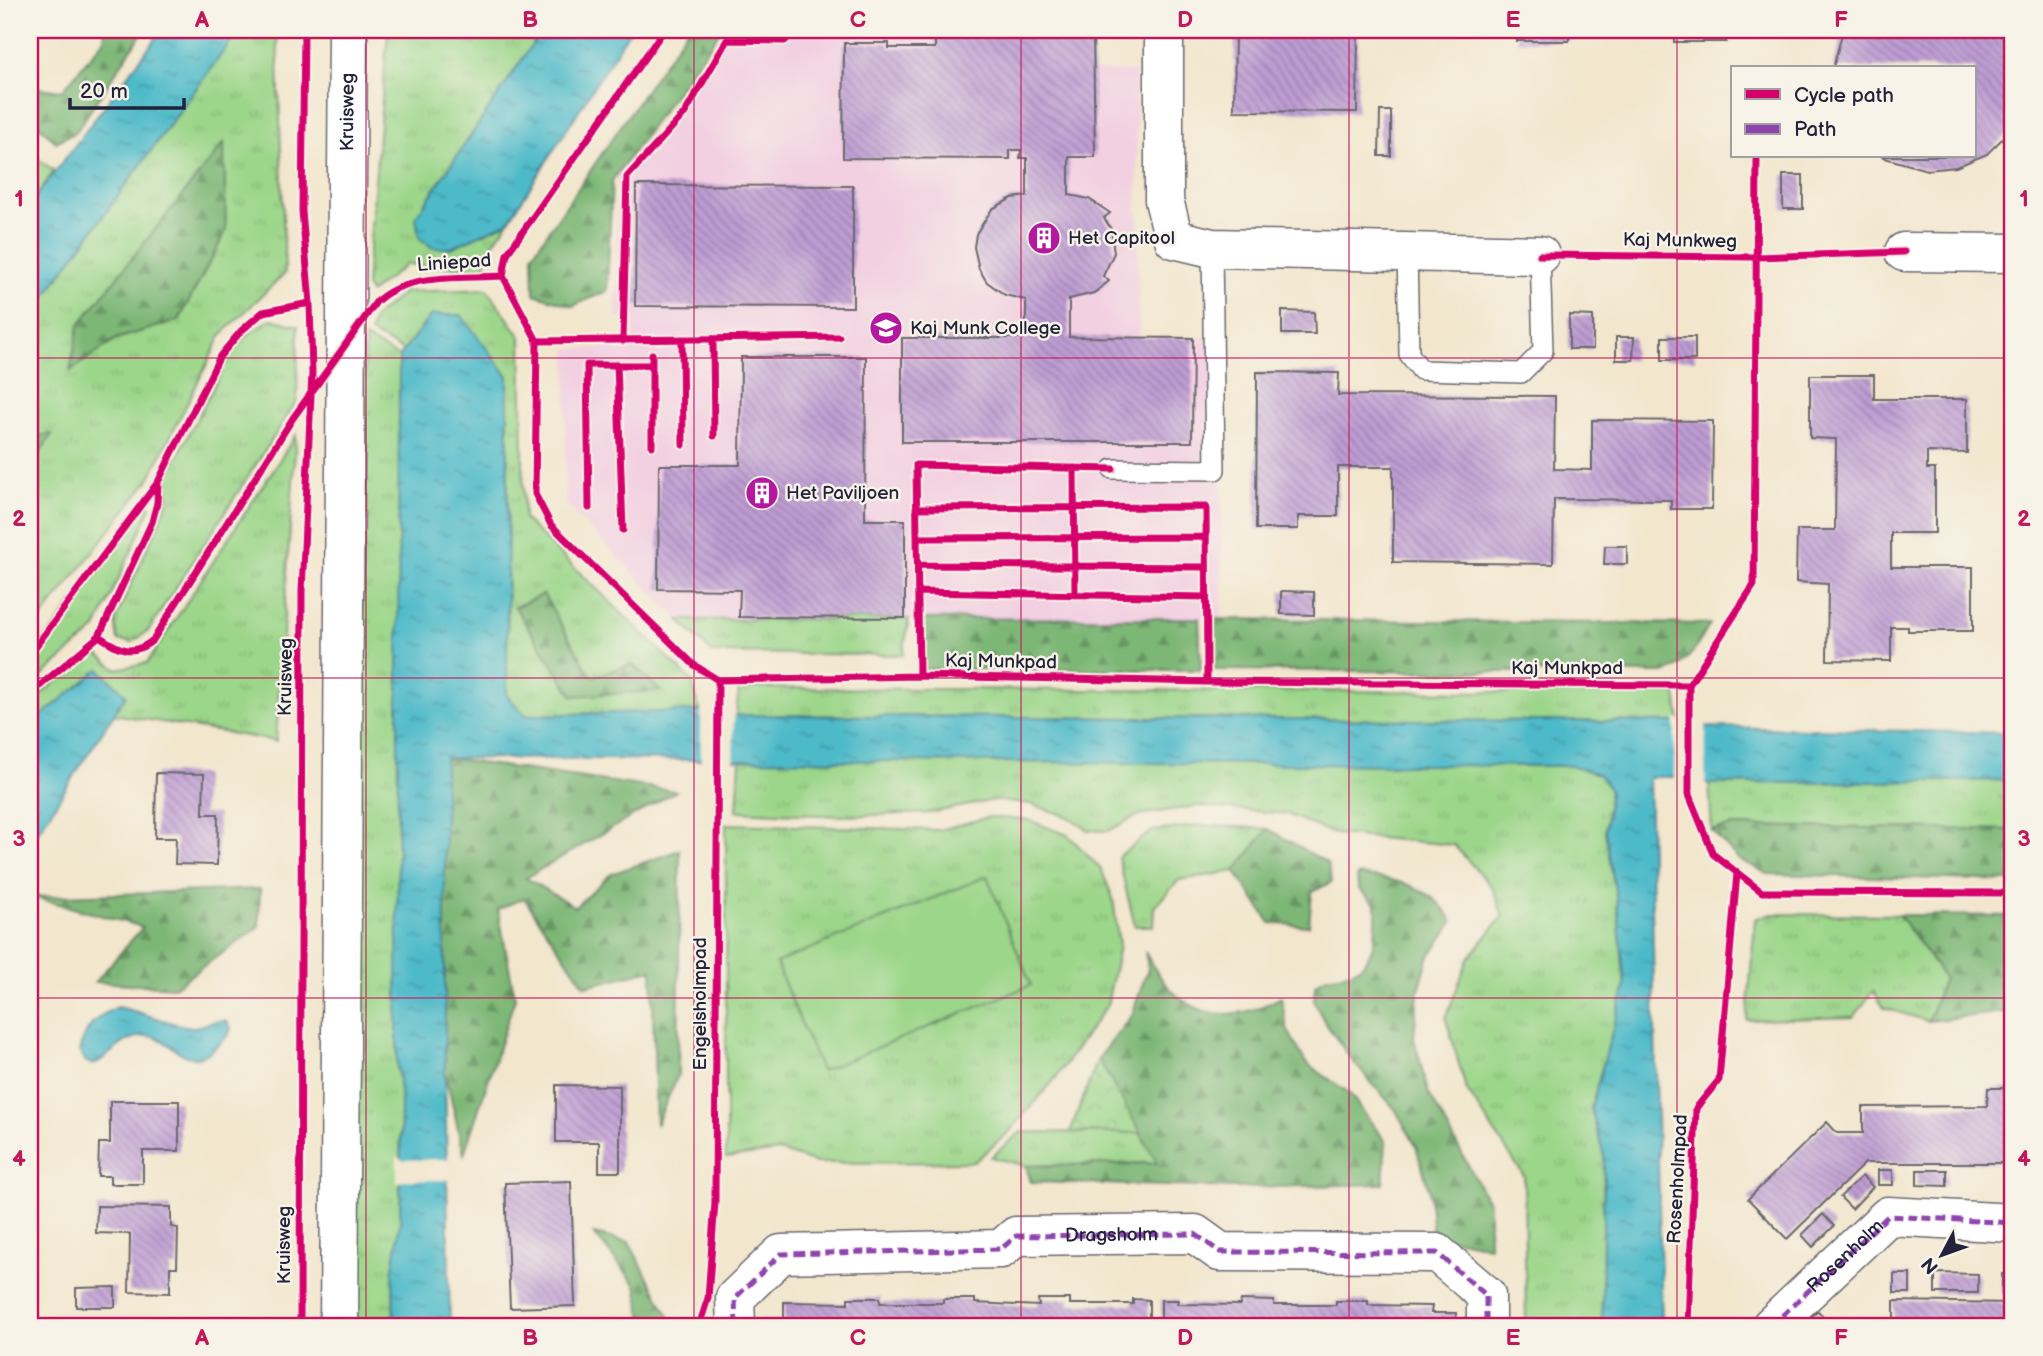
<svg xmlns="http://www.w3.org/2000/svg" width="2043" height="1356" viewBox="0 0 2043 1356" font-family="'Balsamiq Sans',sans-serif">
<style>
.built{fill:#f2cfe1}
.grass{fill:url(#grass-tufts);stroke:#5f7c62;stroke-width:2;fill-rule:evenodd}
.forest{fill:url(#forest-firs);stroke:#506c58;stroke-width:2}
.park{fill:url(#park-crowns);stroke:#5f7c62;stroke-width:2}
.garden{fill:#9cd68a;stroke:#5f7c62;stroke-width:2}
.water{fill:url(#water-ripples);stroke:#386e82;stroke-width:2}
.pier{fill:#f2e6cd}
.building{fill:url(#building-back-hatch)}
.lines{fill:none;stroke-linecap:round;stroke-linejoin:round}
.service-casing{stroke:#6b676e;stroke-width:22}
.minor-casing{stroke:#6b676e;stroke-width:41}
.tertiary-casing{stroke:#6b676e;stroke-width:41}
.service{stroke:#fff;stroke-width:19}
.minor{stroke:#fff;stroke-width:38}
.tertiary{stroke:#fff;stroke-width:38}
.quiet{stroke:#8e44ad;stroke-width:5;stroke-dasharray:10 5;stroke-linecap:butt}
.cycleway-casing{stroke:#f7f3e8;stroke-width:11}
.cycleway{stroke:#d6006c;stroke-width:7}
.grid{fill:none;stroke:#c2185b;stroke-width:2;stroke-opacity:0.55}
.labels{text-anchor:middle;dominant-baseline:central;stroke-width:5;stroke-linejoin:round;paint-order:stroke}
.street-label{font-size:19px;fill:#22223b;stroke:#f7f3e8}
.poi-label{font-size:19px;fill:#22223b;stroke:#f7f3e8;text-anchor:start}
.neatline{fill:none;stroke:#c2185b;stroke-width:2.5}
.grid-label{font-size:23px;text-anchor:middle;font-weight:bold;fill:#c2185b}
</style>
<defs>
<pattern id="grass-tufts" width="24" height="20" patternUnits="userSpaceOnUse" patternTransform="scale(1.75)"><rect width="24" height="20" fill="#9cd68a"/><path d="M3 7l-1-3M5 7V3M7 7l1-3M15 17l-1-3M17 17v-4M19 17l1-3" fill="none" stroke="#86b778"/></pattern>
<pattern id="forest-firs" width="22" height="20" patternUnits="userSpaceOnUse" patternTransform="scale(1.75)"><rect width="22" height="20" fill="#7db776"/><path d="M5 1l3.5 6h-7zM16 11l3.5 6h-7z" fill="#669462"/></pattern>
<pattern id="park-crowns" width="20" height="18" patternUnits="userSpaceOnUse" patternTransform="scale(1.75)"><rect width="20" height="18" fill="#9cd68a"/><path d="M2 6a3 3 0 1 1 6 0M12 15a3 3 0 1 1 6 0" fill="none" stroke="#86b778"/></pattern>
<pattern id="water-ripples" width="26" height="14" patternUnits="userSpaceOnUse" patternTransform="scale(1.75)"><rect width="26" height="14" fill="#4ebac9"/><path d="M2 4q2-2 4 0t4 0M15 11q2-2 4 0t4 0" fill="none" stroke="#4097a4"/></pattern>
<pattern id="building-back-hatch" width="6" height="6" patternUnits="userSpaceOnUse" patternTransform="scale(1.75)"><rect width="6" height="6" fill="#be9cd3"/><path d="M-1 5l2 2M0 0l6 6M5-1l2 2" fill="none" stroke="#9a7fac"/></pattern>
</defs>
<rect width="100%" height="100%" fill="#f7f3e8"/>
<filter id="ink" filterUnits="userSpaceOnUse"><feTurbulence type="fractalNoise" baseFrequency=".0143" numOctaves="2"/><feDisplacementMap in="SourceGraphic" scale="14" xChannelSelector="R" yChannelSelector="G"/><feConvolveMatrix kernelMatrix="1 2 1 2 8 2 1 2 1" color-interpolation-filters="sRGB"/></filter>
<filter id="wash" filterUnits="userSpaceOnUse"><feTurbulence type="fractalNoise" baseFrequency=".00686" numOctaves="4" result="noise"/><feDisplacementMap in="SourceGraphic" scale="28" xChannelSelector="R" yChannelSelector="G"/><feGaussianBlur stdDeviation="1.57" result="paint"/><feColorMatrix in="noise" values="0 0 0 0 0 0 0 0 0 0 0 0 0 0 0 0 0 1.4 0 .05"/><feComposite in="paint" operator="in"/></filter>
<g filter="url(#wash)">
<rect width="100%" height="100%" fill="#f2e6cd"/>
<!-- built -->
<path class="built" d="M728 30H1093V71L1136 72 1139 337 1222 338V619L679 620 565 503 567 349 633 347 634 318 616 317 617 173 678 108Z"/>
<!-- grass -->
<path class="grass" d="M239 30H277L285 273 222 334 148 481 30 633V468L51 435 30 437V317ZM226 231 179 320 116 339 71 370Z
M388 30H542L416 217 433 248H451L508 222 486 254 485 270 407 264 370 293 366 286Z
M30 153 54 171 30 205Z
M487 289 521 337 524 519 692 681 700 711 525 715 507 696 508 375 431 315 404 351 370 333 374 318 404 292Z
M271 319 298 326 297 401 148 631 132 642 118 640 115 621 168 501 167 476 237 342Z
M365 338 399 357 401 411 397 1064 401 1100 400 1222 393 1269 394 1326H353Z
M296 435 276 741 113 714 125 695 99 670 30 725V703L94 651 116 669 147 663Z
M147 503 151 507 96 629 30 686V661Z
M909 619 903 655 712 653 679 620Z
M739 688 1676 693 1680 722 736 715Z
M740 759 1572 766 1599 774 1610 791 1605 831 1617 902 1625 986 1591 1108 1604 1156 1602 1326H1526L1524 1176 1466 1089 1446 1018 1468 959 1503 916 1492 887 1454 845 1334 834 1287 814 1198 806 1139 815 1108 831 1088 830 1069 817 1030 804 994 800 930 813 840 816 737 811Z
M2013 780V830L1732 826 1712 831 1709 784Z
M989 817 1028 820 1068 835 1101 869 1113 898 1119 946 1107 1005 1055 1079 1009 1132 974 1162 816 1163 779 1151 726 1158V824L939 830Z
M1204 825 1268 829 1235 871 1179 880 1154 907 1153 926H1135L1118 857 1152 831Z
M1768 914 1899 915 1944 978 1928 1021 1884 1008 1873 991 1854 1017 1747 1020 1755 919Z
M1021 1132 1141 1133 1158 1163 1026 1166 991 1157Z"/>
<!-- forest -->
<path class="forest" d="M105 30H144L76 132 56 142 30 117V87L62 91 104 40Z
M687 30H721L612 181 607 291 573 306 534 294 533 254Z
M224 143 226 231 179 320 116 339 70 371 79 325Z
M52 434 30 468V437Z
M543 594 592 677 632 664 660 691 573 696 515 607Z
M1199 618 1201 670 923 669 921 619Z
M1212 619H1222L1710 624C1698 644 1688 666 1664 673L1215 670Z
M445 758 676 791 526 878 575 907 611 874 680 850 678 1075 656 1125 652 970 585 986 524 898 498 909 515 998 464 1154 445 1073Z
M1732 826 2013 830V881L1768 874 1739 860 1712 831Z
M1268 829 1327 863 1332 882 1312 892 1309 926 1270 923 1235 871Z
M1357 875C1396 879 1432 885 1453 922L1428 959 1418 993 1414 1038 1428 1092 1489 1203V1246L1433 1235 1429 1190 1416 1146 1395 1109 1353 1062 1324 1021 1314 1001 1315 985C1328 974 1328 977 1344 974 1376 967 1377 932 1376 905L1358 888Z
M260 889 259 927 174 987 95 982 143 927 33 897Z
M1899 915 2013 916V1011L1928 1021 1944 978Z
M1145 952C1175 1011 1219 1032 1281 997L1287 1029 1306 1063 1349 1093 1386 1142 1383 1184 1237 1188 1031 1182 1026 1166 1157 1163 1098 1059 1132 1015 1148 968Z
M594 1234 629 1242 674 1326H644L636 1285Z"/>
<!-- park -->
<path class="park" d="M1098 1059 1141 1133 1070 1132Z"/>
<!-- garden -->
<path class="garden" d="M987 876 1031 985 821 1071 776 963Z"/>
<!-- water -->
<path class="water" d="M162 30H239L30 316V205Z
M542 30H630L508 222 451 248H433L419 238 416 217Z
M431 315H461L508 376 507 696 525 715 700 711 736 715 1680 722 1712 727 2013 733V780L1709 784 1681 777H1649L1662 1326H1602L1604 1156 1591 1108 1625 986 1617 902 1605 831 1610 791 1599 774 1572 766 445 758V1073L450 1326H394L393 1269 400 1222 401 1100 397 1064 399 357Z
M99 669 126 695 30 844V725Z
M118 1007C136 1010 181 1028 193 1027 205 1026 213 1019 226 1021L231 1028C229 1036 224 1039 218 1045 184 1078 175 1035 145 1036 122 1037 111 1056 93 1065L84 1060 79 1051C87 1026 94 1017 118 1007Z"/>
<!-- pier -->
<path class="pier" d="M701 708 734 712 733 763H701Z
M1675 719 1706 723 1705 787 1674 780Z
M397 1157 403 1160 450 1159V1180H404L397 1184Z"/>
<g id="blocks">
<!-- building -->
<path class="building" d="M935 30H1093L1095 157H1069V195L1089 199 1110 213 1104 218 1111 229 1114 253 1103 276 1109 281 1094 293 1069 299V337L1193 338 1192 442H902V338H1026V300L1005 295 987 282 979 269 974 247 976 234 992 209 1012 198 1027 196V158H1020L1021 150H1010V159L843 158 844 43H889V48H935Z
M1235 30H1358L1357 112 1234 111Z
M1517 30H1569V41H1517Z
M1674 30H1726V42H1674Z
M1843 30H2013V128L1987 154 1956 167 1927 170 1885 158 1882 156H1975V68H1833Z
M1380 111H1391V156H1379Z
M1783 175H1803V209H1783Z
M636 185 853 186V307L635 306Z
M1282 311 1314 312 1315 334H1282Z
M1569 315 1593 316V349H1569Z
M1616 337H1634L1633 360H1616Z
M1662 337H1695V360H1662Z
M741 357H866L865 520H905V618L739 617 740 590 658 589 659 465H740Z
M1257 372 1339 373 1338 395 1555 396 1554 469 1592 470V420L1713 421 1712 509H1671V500L1554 499 1553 564 1393 562V467H1338V516H1298V529H1256Z
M1810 375H1874V399H1967V453L1927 452V469H1935V533H1891V567H1973V631H1908V627H1891V661L1827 660 1828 584 1796 582 1797 530H1835L1836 439 1810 438Z
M1605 546H1627V564H1604Z
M1281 591 1314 592V615L1281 614Z
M156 773 204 774 203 814H218L217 865 175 864 176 838H155Z
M556 1085 620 1086V1172H599V1142H556Z
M1988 1088H2013V1163H1865L1787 1239 1748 1199 1827 1122 1837 1133H1863V1107L1987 1106Z
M110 1101H179V1151H143V1184H110V1176H98L99 1143H110Z
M1878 1170H1893V1185H1878Z
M1917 1170H1947V1186L1917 1185Z
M1862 1176 1873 1187 1852 1209 1840 1197Z
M571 1181 575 1306 510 1308 505 1183Z
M97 1206 171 1207V1227L178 1228 177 1267H170V1293L129 1292 130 1234 96 1233Z
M1823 1214 1834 1226 1813 1247 1802 1235Z
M1935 1273 1978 1274V1293H1935Z
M1894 1274H1910V1293H1894Z
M2002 1274H2013V1294H2002Z
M115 1287V1307H76V1288Z
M848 1298H880V1303H943V1299H975V1303L1039 1306 1038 1299H1070V1304H1133V1299L1149 1300V1326H760V1321H784V1302L848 1303Z
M1161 1300H1178L1177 1304 1240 1305 1241 1300 1274 1301V1305H1336V1301H1368V1305L1432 1306 1431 1313H1456L1455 1326H1161Z
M1894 1301 2013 1303V1326H1894Z
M1818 1311 1833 1326H1802L1807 1321Z
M1843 1317 1852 1326H1834Z"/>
</g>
</g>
<g filter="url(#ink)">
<use href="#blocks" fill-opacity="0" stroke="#6b676e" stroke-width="2"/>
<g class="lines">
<defs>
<path id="service" d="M1407 250 1409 354 1421 370 1521 373 1543 351 1540 255
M1113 469 1215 470 1212 248"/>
<path id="minor" d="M1164 30V200L1174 239 1212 248 1540 255
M1904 252 2013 253
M736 1326 735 1298 781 1254 1001 1249 1016 1236 1195 1234 1220 1252 1437 1253 1486 1295V1326
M1771 1326 1888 1216 2013 1223"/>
<g id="tertiary">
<path id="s1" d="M339 1326 348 30"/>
</g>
</defs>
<!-- service casing -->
<use href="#service" class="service-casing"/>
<!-- minor casing -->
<use href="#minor" class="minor-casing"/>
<!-- tertiary casing -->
<use href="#tertiary" class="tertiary-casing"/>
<!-- service -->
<use href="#service" class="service"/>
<!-- minor -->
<use href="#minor" class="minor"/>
<!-- tertiary -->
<use href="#tertiary" class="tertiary"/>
<!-- quiet -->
<g class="quiet">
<path id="s2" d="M736 1326 735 1298 781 1254 1001 1249 1016 1236 1195 1234 1220 1252 1437 1253 1486 1295V1326"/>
<path id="s3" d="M1771 1326 1888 1216 2013 1223"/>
</g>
<defs>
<path id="cycleway" d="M1540 255 1755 257 1904 252
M503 276 537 341 535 494 551 525 694 665 718 680 919 676 1207 682 1689 685
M682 339 683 445
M713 340 714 436
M537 341 839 337
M623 341 627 177 685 113 727 40 785 41 795 30
M652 354V446
M617 364 623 530
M1074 468 1075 595
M589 508 587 365H651
M916 508 1206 507 1207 682
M918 538 1206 537
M918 565 1206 567
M918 592 1206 597
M99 636C119 650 133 657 153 640L293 418 376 302C408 272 460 279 503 276L507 254 664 30
M30 654 158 482
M919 676 916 465 1113 469
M1689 685 1754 585 1757 156
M1689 685V795L1713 854 1762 892 2013 893
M30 694 99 636 152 522 157 503 158 482 220 356 241 331 263 312 310 303
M30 1324 132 1326
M300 1326 302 592 312 373 310 303 302 211 304 30
M699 1326 708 1298 715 1202 718 680
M1688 1326 1696 1108 1719 1080 1737 873"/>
</defs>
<!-- cycleway casing -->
<use href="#cycleway" class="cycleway-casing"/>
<!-- cycleway -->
<use href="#cycleway" class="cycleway"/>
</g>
</g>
<!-- grid -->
<path class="grid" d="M366 30V1326M694 30V1326M1021 30V1326M1349 30V1326M1677 30V1326M30 358H2013M30 678H2013M30 998H2013"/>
<!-- icons -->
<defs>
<symbol id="building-disc" viewBox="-11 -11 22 22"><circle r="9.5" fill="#b5179e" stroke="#f7f3e8"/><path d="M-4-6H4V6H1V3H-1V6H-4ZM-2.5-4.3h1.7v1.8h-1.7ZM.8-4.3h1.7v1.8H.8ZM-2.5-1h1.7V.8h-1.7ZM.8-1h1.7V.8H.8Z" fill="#fff"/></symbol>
<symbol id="school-disc" viewBox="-11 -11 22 22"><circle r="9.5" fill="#b5179e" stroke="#f7f3e8"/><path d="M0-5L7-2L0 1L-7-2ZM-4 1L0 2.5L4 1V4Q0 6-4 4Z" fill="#fff"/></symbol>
</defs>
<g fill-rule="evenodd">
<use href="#building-disc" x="1025" y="219" width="38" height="38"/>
<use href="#school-disc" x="867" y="309" width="38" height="38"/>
<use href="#building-disc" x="743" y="474" width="38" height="38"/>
</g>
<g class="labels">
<!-- street labels -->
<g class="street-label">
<text stroke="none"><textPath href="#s1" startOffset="1214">Kruisweg</textPath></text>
<text transform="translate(1680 241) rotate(1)">Kaj Munkweg</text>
<text transform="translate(454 263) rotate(-4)">Liniepad</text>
<text transform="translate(1001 662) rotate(1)">Kaj Munkpad</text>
<text x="1567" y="668">Kaj Munkpad</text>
<text transform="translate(286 677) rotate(-89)">Kruisweg</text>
<text transform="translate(700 1004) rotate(-90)">Engelsholmpad</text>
<text transform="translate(1678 1179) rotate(-87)">Rosenholmpad</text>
<text stroke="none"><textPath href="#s2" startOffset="427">Dragsholm</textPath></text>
<text transform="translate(284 1245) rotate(-90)">Kruisweg</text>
<text stroke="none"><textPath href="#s3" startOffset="102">Rosenholm</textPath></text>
</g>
<!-- poi labels -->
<g class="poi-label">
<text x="1068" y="238">Het Capitool</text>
<text x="910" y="328">Kaj Munk College</text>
<text x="786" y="493">Het Paviljoen</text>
</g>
</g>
<!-- margin -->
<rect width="2043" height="1356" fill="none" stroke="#f7f3e8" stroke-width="77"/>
<!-- legend -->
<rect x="1731" y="66" width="245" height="91" fill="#f7f3e8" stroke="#a29fa3" stroke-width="2"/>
<rect x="1745" y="89" width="35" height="10" fill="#d6006c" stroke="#a29fa3" stroke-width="2"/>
<text x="1794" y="102" font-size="21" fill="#22223b">Cycle path</text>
<rect x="1745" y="124" width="35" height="10" fill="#8e44ad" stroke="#a29fa3" stroke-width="2"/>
<text x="1794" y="136" font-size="21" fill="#22223b">Path</text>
<!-- north arrow -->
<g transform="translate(1942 1255) rotate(229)" stroke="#f7f3e8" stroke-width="5" paint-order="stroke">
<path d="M0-5L12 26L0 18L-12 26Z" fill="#22223b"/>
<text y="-10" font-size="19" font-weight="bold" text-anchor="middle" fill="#22223b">N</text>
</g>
<!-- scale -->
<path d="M70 98v10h114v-10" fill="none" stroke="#22223b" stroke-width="3.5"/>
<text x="80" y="98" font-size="21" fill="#22223b" stroke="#f7f3e8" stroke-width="5" paint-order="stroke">20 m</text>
<rect x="38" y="38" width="1966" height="1280" class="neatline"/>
<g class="grid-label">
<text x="202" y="27">A</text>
<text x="530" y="27">B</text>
<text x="858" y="27">C</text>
<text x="1185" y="27">D</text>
<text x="1513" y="27">E</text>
<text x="1841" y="27">F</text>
<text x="19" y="206">1</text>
<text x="2024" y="206">1</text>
<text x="19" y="526">2</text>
<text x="2024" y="526">2</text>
<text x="19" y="846">3</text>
<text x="2024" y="846">3</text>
<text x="19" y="1166">4</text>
<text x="2024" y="1166">4</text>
<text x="202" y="1345">A</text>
<text x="530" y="1345">B</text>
<text x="858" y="1345">C</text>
<text x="1185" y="1345">D</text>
<text x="1513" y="1345">E</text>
<text x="1841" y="1345">F</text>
</g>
</svg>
